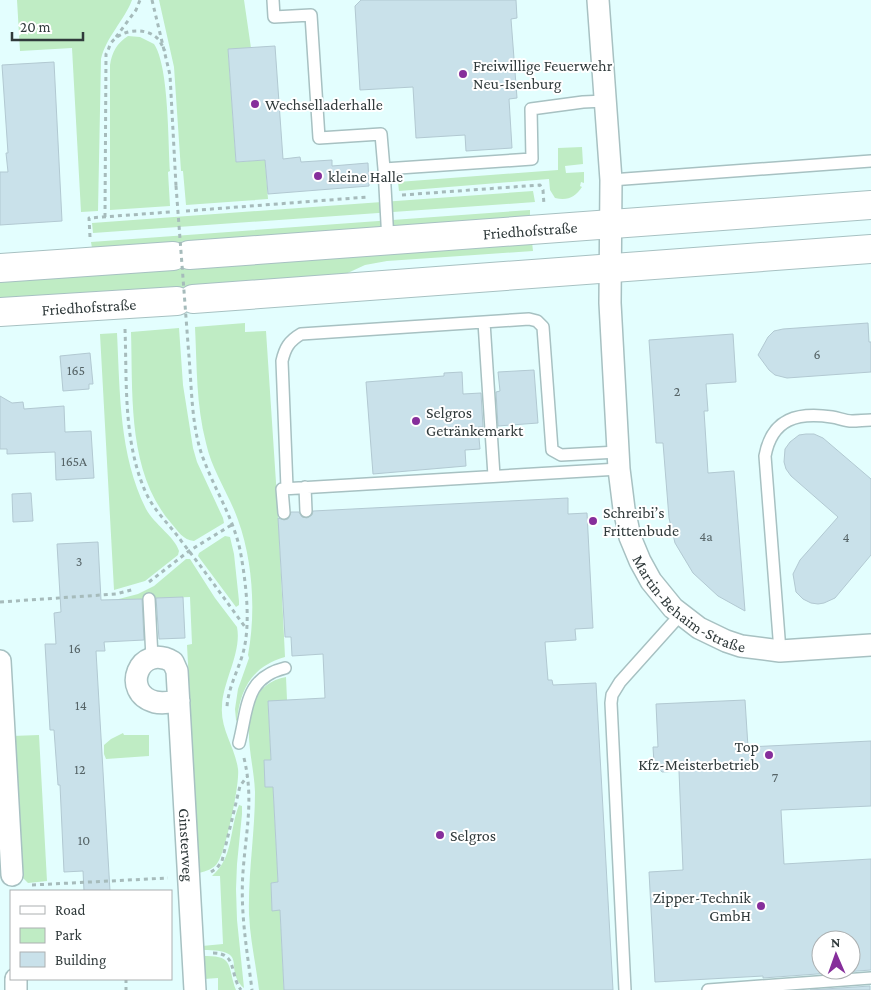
<svg xmlns="http://www.w3.org/2000/svg" width="871" height="990" viewBox="0 0 871 990" font-family="'Crimson Pro',serif">
<style>
.green{fill:#bfecc4}
.building{fill:#c9e1ea;stroke:#b2c9d2;fill-rule:evenodd}
.lines{fill:none;stroke-linecap:round;stroke-linejoin:round}
.lane-casing{stroke:#a7c1c2;stroke-width:14}
.street-casing{stroke:#a7c1c2;stroke-width:24}
.secondary-casing{stroke:#a7c1c2;stroke-width:30}
.path{stroke:#a6bbbb;stroke-width:3;stroke-dasharray:4 4;stroke-linecap:butt}
.lane{stroke:#fff;stroke-width:11}
.street{stroke:#fff;stroke-width:21}
.secondary{stroke:#fff;stroke-width:28}
.path-bridge{stroke:#a6bbbb;stroke-width:3;stroke-dasharray:4 4;stroke-linecap:butt}
.poi-dot{fill:#862e9b;stroke:#fff;stroke-width:2}
.labels{text-anchor:middle;dominant-baseline:central;stroke-width:4;stroke-linejoin:round;paint-order:stroke}
.number-label{font-size:14px;fill:#566467}
.poi-label{font-size:16px;fill:#303a3b;stroke:#fff;text-anchor:start}
.street-label{font-size:16px;fill:#303a3b;stroke:#fff}
</style>
<rect width="100%" height="100%" fill="#e3fefe"/>
<!-- green -->
<path class="green" d="M17 0H132C124 21 106 37 101 59L98 211 81 212 72 48 20 51Z
M159 0H244L251 48 228 50 236 162 265 160 268 199 186 205 183 171H181L174 67Z
M128 36 140 37 154 44C169 66 168 142 170 171L168 172 170 206 110 210V65C112 52 117 43 128 36Z
M582 147 583 164 565 166 566 173 584 172V183L581 182 580 186 582 187C575 197 568 201 555 198L550 190 549 179 399 191 398 182 558 170V148Z
M533 191 535 202 93 233 92 223Z
M530 210V217L92 248 91 242Z
M532 242 533 251 387 261 365 265 339 277 0 300V279Z
M245 323V332L266 331 278 513 285 657C253 666 240 688 237 721L236 720 235 709 238 689 249 658 248 655C256 613 253 561 238 520 229 494 212 471 206 443 196 404 197 367 195 327Z
M179 328 183 385 193 448 197 462 223 518 224 523 194 541C183 540 178 531 171 523 127 472 133 395 131 332Z
M117 333C120 392 119 455 146 509 154 524 175 537 179 551L178 555 145 581 114 590 100 334Z
M225 536 230 537 234 554 239 601V605L236 607 198 556 199 553Z
M186 559H190L215 598 237 627C242 652 223 681 222 706 220 729 235 747 238 769 240 783 226 850 218 862 214 869 206 871 199 873L187 645 192 644 190 597 115 600 138 594 154 586Z
M286 677 287 700 268 702 271 760H264L273 787 278 882 271 883 272 910H280L284 990H259C256 965 250 939 249 914 248 873 255 833 255 792 254 763 243 734 253 705 258 689 270 680 286 677Z
M123 733 124 735H149V756L106 759 104 754V745L111 739Z
M39 735 47 881 28 883 20 875 12 736Z
M239 805 242 806V814L237 864 236 889 237 920 244 988C222 968 252 950 203 950L202 946 223 944 220 876H212C234 857 229 830 239 805Z
M203 956C235 955 227 966 236 990H218V978L204 979Z"/>
<!-- building -->
<path class="building" d="M361 0H516L517 18 511 19 517 98 509 99 512 148 466 151 465 135 416 138 413 87 360 90 355 6Z
M275 46 283 159 300 157 301 162 332 160V166L368 163 369 186 268 194 265 160 236 162 228 49Z
M54 62 62 221 0 225V172H8L6 153H8L2 65Z
M868 323 869 342H871V372L787 378 775 375 769 370 758 355 768 337 774 331 783 329Z
M733 334 736 382 706 384 708 411H704L708 473 734 471 745 611 718 596 693 573 675 543 669 518 663 443H656L649 340Z
M90 353 93 384H89V389L63 391 60 356Z
M534 370 538 423 498 426 496 392 500 391 498 372Z
M462 372 463 394 481 393 483 427H478L480 449 465 450 466 466 373 474 366 382 444 376V373Z
M0 396 12 403 23 402 24 409 64 406 65 432 91 431 94 478 56 480 55 452 7 454V449H0Z
M806 434H814L823 438 871 479V555L835 598 824 603 818 604 811 603 803 599 796 592 793 574 800 560 838 517 791 476 786 469 784 462 785 449 790 442 799 435Z
M31 493 33 521 13 522 12 494Z
M568 498V514L587 513 593 628 575 629 576 640 545 642 548 680H552L553 685 596 683 613 990H284L280 910 272 911 271 883 278 882 273 787H265L264 760H271L268 701 325 698 323 654 292 656 291 637H285L278 518 284 520 288 519 291 512H299L302 517 307 518 312 515 313 511Z
M98 542 101 600 142 599 144 640 104 642 105 651H96L110 891H84L83 871 64 872 60 785H58L54 730H50L45 644H56L54 613 61 612 57 544Z
M183 597 185 638 159 639 156 598Z
M745 700 748 747 871 741V806L781 810 784 864 871 859V970L763 978V976L655 982 649 872 683 870 679 771 662 772 654 763 653 747H658L656 704ZM821 940H851V970H821Z
M870 986V990H810Z"/>
<g class="lines">
<defs>
<path id="lane" d="M273 0 274 17 311 15 319 138 381 134 384 169 532 159 531 109 583 102 605 101
M384 169 388 241
M611 180 871 161
M484 322 494 476
M305 487 306 511
M287 488 282 361C285 348 289 341 301 334L529 319 537 321 543 327 552 450 561 455 618 452
M284 513 282 489 619 469
M149 599 152 658
M780 651 765 456C772 418 798 412 832 417 839 418 845 421 852 421 858 421 865 420 871 420
M239 743C248 709 244 678 285 668
M625 990 611 703 612 695 620 682 681 614
M708 990 871 978"/>
<g id="street">
<path id="s1" d="M598 0 611 180 610 303 619 469 624 509 630 537 640 561 651 581 673 608 699 628 726 641 741 646 780 651 871 645"/>
<path d="M0 661 12 875"/>
<path id="s2" d="M179 701C171 702 163 704 155 702 120 693 139 642 173 662L177 671 195 990"/>
<path d="M16 979V990"/>
</g>
<g id="secondary">
<path id="s3" d="M189 255 871 205"/>
<path d="M0 268 173 256"/>
<path d="M193 299 871 249"/>
<path id="s4" d="M0 312 177 301"/>
</g>
</defs>
<!-- lane casing -->
<use href="#lane" class="lane-casing"/>
<!-- street casing -->
<use href="#street" class="street-casing"/>
<!-- secondary casing -->
<use href="#secondary" class="secondary-casing"/>
<!-- path -->
<path class="path" d="M152 0 170 75 176 186
M116 37 136 10 140 0
M402 195 540 185 543 190 544 205
M186 211 368 197
M105 217 106 54C108 51 109 47 111 43 121 29 147 26 159 40 161 43 163 47 165 51
M90 237 89 218 170 212
M125 329C127 383 123 442 146 493 155 512 170 525 182 542 204 570 224 598 245 627
M190 370C192 400 193 435 205 463 217 494 235 521 241 555 246 584 251 624 243 653 238 671 228 688 227 707
M149 582 189 551 233 524
M0 602 116 594 135 589
M244 758C254 800 246 830 243 872 240 912 247 950 252 990
M211 872 217 868 222 861 240 786 248 775
M32 885 168 878
M213 953C238 953 229 974 241 990
M126 979V990"/>
<!-- lane -->
<use href="#lane" class="lane"/>
<!-- street -->
<use href="#street" class="street"/>
<!-- secondary -->
<use href="#secondary" class="secondary"/>
<!-- path-bridge -->
<path class="path-bridge" d="M176 186 190 370"/>
</g>
<!-- markers -->
<g class="poi-dot">
<circle cx="463" cy="74" r="5"/>
<circle cx="255" cy="104" r="5"/>
<circle cx="318" cy="176" r="5"/>
<circle cx="416" cy="421" r="5"/>
<circle cx="593" cy="521" r="5"/>
<circle cx="769" cy="755" r="5"/>
<circle cx="440" cy="835" r="5"/>
<circle cx="761" cy="906" r="5"/>
</g>
<g class="labels">
<!-- number labels -->
<g class="number-label">
<text x="817" y="354">6</text>
<text x="76" y="370">165</text>
<text x="677" y="391">2</text>
<text x="74" y="461">165A</text>
<text x="706" y="536">4a</text>
<text x="846" y="537">4</text>
<text x="79" y="561">3</text>
<text x="75" y="648">16</text>
<text x="81" y="705">14</text>
<text x="80" y="769">12</text>
<text x="775" y="777">7</text>
<text x="84" y="840">10</text>
</g>
<!-- poi labels -->
<g class="poi-label">
<text x="473" y="65">Freiwillige Feuerwehr<tspan x="473" dy="18">Neu-Isenburg</tspan></text>
<text x="265" y="104">Wechselladerhalle</text>
<text x="328" y="176">kleine Halle</text>
<text x="426" y="412">Selgros<tspan x="426" dy="18">Getränkemarkt</tspan></text>
<text x="603" y="512">Schreibi’s<tspan x="603" dy="18">Frittenbude</tspan></text>
<text x="759" y="746" text-anchor="end">Top<tspan x="759" dy="18">Kfz-Meisterbetrieb</tspan></text>
<text x="450" y="835">Selgros</text>
<text x="751" y="897" text-anchor="end">Zipper-Technik<tspan x="751" dy="18">GmbH</tspan></text>
</g>
<!-- street labels -->
<g class="street-label">
<text stroke="none"><textPath href="#s3" startOffset="342">Friedhofstraße</textPath></text>
<text stroke="none"><textPath href="#s4" startOffset="89">Friedhofstraße</textPath></text>
<text stroke="none"><textPath href="#s1" startOffset="632">Martin-Behaim-Straße</textPath></text>
<text stroke="none"><textPath href="#s2" startOffset="290">Ginsterweg</textPath></text>
</g>
</g>
<!-- legend -->
<rect x="10" y="890" width="162" height="90" fill="#ffffff" stroke="#acb0b1"/>
<rect x="20" y="906" width="25" height="8" fill="#ffffff" stroke="#acb0b1"/>
<text x="55" y="915" font-size="15" fill="#303a3b">Road</text>
<rect x="20" y="928" width="25" height="15" fill="#bfecc4" stroke="#acb0b1"/>
<text x="55" y="940" font-size="15" fill="#303a3b">Park</text>
<rect x="20" y="952" width="25" height="15" fill="#c9e1ea" stroke="#acb0b1"/>
<text x="55" y="965" font-size="15" fill="#303a3b">Building</text>
<!-- north arrow -->
<g transform="translate(836 955) rotate(358)"><circle r="24" fill="#ffffff" stroke="#acb0b1"/>
<path d="M0-4L9 19L0 12L-9 19Z" fill="#862e9b"/>
<text y="-8" font-size="14" font-weight="bold" text-anchor="middle" fill="#303a3b">N</text>
</g>
<!-- scale -->
<path d="M12 32v8h71v-8" fill="none" stroke="#303a3b" stroke-width="2.5"/>
<text x="20" y="32" font-size="15" fill="#303a3b" stroke="#ffffff" stroke-width="4" paint-order="stroke">20 m</text>
</svg>
